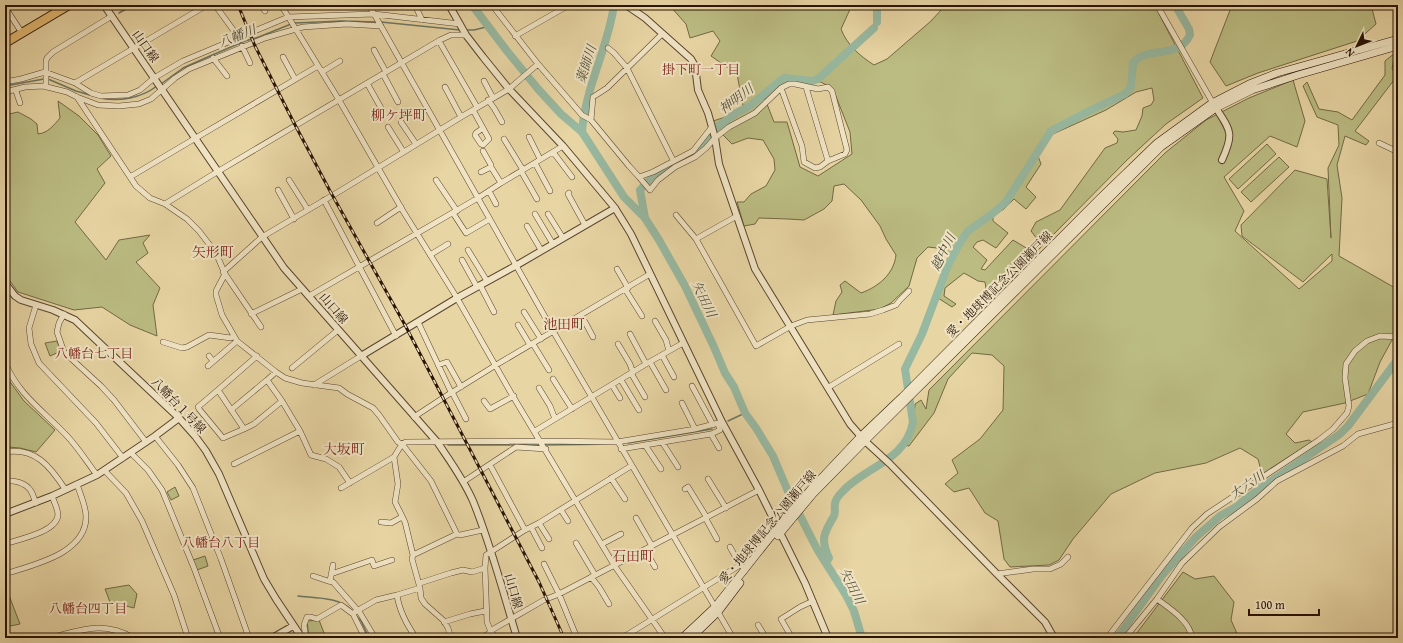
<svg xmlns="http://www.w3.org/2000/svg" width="1403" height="643" viewBox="0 0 1403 643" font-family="'Gentium Book Plus','Noto Serif JP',serif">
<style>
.green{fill:#bbbc82;stroke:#726844;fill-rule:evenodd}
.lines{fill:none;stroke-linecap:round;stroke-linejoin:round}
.stream{stroke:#6c7763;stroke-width:1.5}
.river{stroke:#98b9a1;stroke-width:8}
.minor-casing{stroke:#59442e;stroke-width:6}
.tertiary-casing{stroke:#59442e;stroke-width:8}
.secondary-casing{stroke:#291406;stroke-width:8}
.trunk-casing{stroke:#291406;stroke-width:10}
.minor{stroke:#f0e4c4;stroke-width:5}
.tertiary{stroke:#f0e4c4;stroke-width:6}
.secondary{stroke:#f0e4c4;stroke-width:7}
.trunk{stroke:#e4ba72;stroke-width:8}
.rail-casing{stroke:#291406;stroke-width:3}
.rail{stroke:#f0e4c4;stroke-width:1.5;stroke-dasharray:4.5;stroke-linecap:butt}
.labels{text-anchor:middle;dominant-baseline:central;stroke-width:4;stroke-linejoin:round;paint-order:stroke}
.street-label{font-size:12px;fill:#291406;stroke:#f0e4c4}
.water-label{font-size:13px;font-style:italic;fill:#504e3c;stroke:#f0e4c4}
.neighbourhood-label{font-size:13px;fill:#7a1f14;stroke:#f0e4c4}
.quarter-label{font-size:14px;fill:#7a1f14;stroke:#f0e4c4}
</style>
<rect width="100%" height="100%" fill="#e8d5a4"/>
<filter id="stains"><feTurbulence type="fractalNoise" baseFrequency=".005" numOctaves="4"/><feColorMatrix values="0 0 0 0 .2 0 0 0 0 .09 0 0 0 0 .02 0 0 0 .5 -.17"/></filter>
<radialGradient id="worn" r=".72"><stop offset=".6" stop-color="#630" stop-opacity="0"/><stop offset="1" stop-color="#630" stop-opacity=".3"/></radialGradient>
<!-- green -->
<path class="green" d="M671 5H852L841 29C847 45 860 56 874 65L887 59 931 21 942 9 933 5H1155L1159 14 1203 98 1166 124 1127 160 977 312 973 309C983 299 988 297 985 282L978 281 964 273 945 288 944 296 956 304 952 307 938 298 953 261 945 249 928 247 917 258 909 286 891 303 880 309 833 315 836 301 842 292 840 285 845 281 861 293C878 287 894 274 896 255L886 239 880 226 861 200 844 184 834 186 832 201 824 209 804 220 788 219 759 218 755 224 744 226 737 202H744L751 194 766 186 775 170 774 159 763 140 748 138 732 144 713 125V121L744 111 737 74 711 56 720 41 713 31 690 38 686 24 670 6ZM821 82 833 89 850 132 852 154 818 176 800 167 787 122H774L765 99 783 85 788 83ZM1152 88 1154 100 1151 105 1143 108 1142 116 1136 130 1123 132 1115 131 1113 133 1118 139 1117 143 1105 148 1060 210 1036 222 1031 231 1037 239 1028 249 1013 240 985 270 981 269 987 260 973 247 977 242 983 240 996 248 1008 233 993 221V216L1004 209 1014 199 1026 209 1036 197 1026 187 1041 164 1038 156 1053 134 1106 110 1136 92Z
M1232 5H1371L1376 24 1357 41 1258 73 1226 86 1210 62Z
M1395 53 1392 69 1398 76V82L1394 80 1355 131 1369 141 1366 145 1345 136 1337 165 1342 198 1339 256 1397 289H1398V329L1380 362 1368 394 1345 403 1303 412 1286 434 1295 443 1309 440 1312 442 1262 474 1258 459 1240 448 1206 463 1155 473 1111 494 1073 539 1059 560 1049 565 1010 567 1004 559 998 521 985 513 969 488 954 492 945 484 958 473 952 460 980 439 1003 410 1004 366 992 355 972 353 948 379 934 413 909 446 904 445 913 430 915 404 921 400 926 409 929 390 1165 153 1206 120 1249 98 1293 80 1305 121 1297 147 1270 136 1224 177 1244 211 1235 231 1299 289 1332 261V254L1303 282 1242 236 1241 225 1295 170 1327 179 1331 238 1328 168 1339 145 1338 125 1317 117 1303 86 1307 82 1319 109 1338 112 1352 120 1385 75V61Z
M58 101 79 116 98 135 111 156 97 169 105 183 75 222 106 260 119 240 150 235 143 243 148 253 136 262 160 288 153 305 157 336 130 325 102 307 74 310 18 292 5 274V115L18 112 31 119 37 124 38 134C48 133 54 125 60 118Z
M1267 144 1276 154 1238 189 1229 179Z
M1279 157 1289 167 1251 202 1241 192Z
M57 341 61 351 50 356 45 343Z
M8 379 24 401 55 430 36 452 20 448 8 447 5 440V380Z
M175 487 179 496 171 500 167 492Z
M205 556 208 566 197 570 193 560Z
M1183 572 1195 579 1214 576 1234 602 1231 620 1239 638H1133Z
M5 585 20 624 10 626 5 620Z
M129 585 137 594 134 608 110 602 105 589Z
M319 620 326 638H309L307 621Z"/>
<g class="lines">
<!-- stream -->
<path class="stream" d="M119 13 133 5
M381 22 460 30
M295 23 342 21 377 22
M874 28 877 22
M466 30H474L486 27 487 24
M48 79 76 91 97 97
M161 84 183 68 210 56 245 41 259 37 291 24
M5 86 44 79
M100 98C120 102 141 98 157 86
M728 421 745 413
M628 443 712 429
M448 445H516
M522 445H540
M544 445 618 444
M298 596C315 598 340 597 351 610
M356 616 361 621 369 638"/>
<!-- river -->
<path class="river" d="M472 5 507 51 538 89 561 114 582 132 624 197 645 218 659 240 685 286 714 347 725 373 734 387 745 413 756 428 773 456 790 496 817 549 846 595 854 611 862 638
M877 5V22
M582 132C585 88 608 48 614 5
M645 218 640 190 653 177 670 166 694 154 715 129 736 113 750 106 781 80 784 78 812 81 818 79 874 28
M826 563 829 558C820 539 824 533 834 516 836 511 834 509 835 504 835 500 840 494 843 491 865 467 906 461 913 422L905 369 922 334 948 265 961 241 968 231 992 214 1006 202 1051 131 1089 111 1125 94 1131 87 1133 63C1135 61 1138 58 1140 57 1158 48 1179 57 1190 35L1189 29 1175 5
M1117 638 1163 574 1196 537 1220 516 1236 507 1248 497 1340 434 1348 426 1398 359"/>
<defs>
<path id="minor" d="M215 5 234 31 236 39
M261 5 265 11
M281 5 339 100 403 211 457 298 511 393 614 565 665 638
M369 5 553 331 715 607
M415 5 422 20
M492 5 538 64 582 115 591 120
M1157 5 1214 105
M1190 5 1191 7 1195 5
M5 7 22 33
M662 34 607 88 593 97 591 120 629 166 639 177 653 172 693 151 711 128
M515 36 569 5
M439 41 477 107
M242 46 250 63
M608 48 614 53 627 68 673 160
M374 50 386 72
M283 57 295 79
M213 58 227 76
M322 72 340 61
M383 74 398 102
M484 81 493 98
M5 82 21 79 45 72 75 83 91 93 101 96 128 95 140 90 154 78 183 61 288 17 374 14 460 24
M75 83 207 5
M367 83 381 108
M46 87V61L47 58 53 52 112 16
M445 87 461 117
M806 87 828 161
M16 91 20 103
M5 92 25 87 43 86 67 92 77 97 98 105 119 106 139 104 151 99 175 78 189 69 265 38 303 27 347 24 381 26
M77 97 136 186 150 198 165 204 187 219 199 231 216 253 225 274 216 291V295L222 315 237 341 276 372 285 378 302 383 339 388 347 394 373 408 379 415 398 442 402 444 431 481 457 534
M488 100 494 108 502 122
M473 110 489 139 483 145 481 144 475 135 476 133 483 128
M401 122 416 144
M388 127 403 151
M529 137 540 159
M504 139 523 170
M1379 143 1398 152
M553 152 572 177
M535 163 550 191
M491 167 501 183
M521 171 537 199
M481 172 491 167V165L483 151
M130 177 189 142 318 66
M639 177 650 190 658 180 675 167 695 157 706 148 715 138 729 127 755 113 781 88 789 84H795L818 89 828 87 832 91 847 150 845 154 828 161 820 167 815 168 804 162 802 146 781 88
M289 180 308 210
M436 180 457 211
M278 190 294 219
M489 191 496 204
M569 193 568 194 585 225
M324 200 396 336
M165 204 217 172 440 40 451 35H466
M453 213 466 233 490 219
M535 214 553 244
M548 214 563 238
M676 215 696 239 756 346 791 326 807 320 870 314 883 310 896 305 900 300 909 291
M377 223 401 207
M527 226 541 250
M696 239 737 216
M468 250 487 281
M430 255 448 244
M462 260 477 287
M617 269 628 288
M223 272 262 237 340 191 461 117 509 89 538 64
M225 274 261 327
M480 285 494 312
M625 289 642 316
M309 296 478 198 501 183 563 146
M5 298 8 287
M36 305 29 328 31 344 39 363 96 423 123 458
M524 312 541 339
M64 314 59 323 57 332 64 352 101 386 114 400 146 442
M251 314 302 289
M579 316 585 322 593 337
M655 321 666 340 669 351
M418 322 451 392
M518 325 530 345
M630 334 646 364
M163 342 182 348 187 347 209 335 231 338 234 336
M533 344 549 370
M618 344 630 364 633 373
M662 355 674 377
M209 356 213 361
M257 356 218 390 244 429 254 424 282 401 267 380 276 372
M5 362C18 395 45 412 68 437 79 449 87 462 97 475
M650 362 666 390
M438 365 447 362 461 387
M208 366 237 341
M292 368 338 330
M631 373 645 397
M553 379 572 409
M621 380 639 410
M314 385 361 356
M612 385 620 398
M692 386 713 425
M829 387 899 344
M539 388 550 406 555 419
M218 390 198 407 199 409 223 438 244 429
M452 392 466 419
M484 401 490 409 514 396
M682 403 695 429
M231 410 267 380
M414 417 446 396 496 365 650 274
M300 431 311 455 326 459 339 467 350 483
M535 431 646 364 683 343
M711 434 719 448
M155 436 178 465 193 488 221 559 249 638
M662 442 678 467
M645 445 661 469
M621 449 711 434 720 430 718 424
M5 452C35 447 50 466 65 489
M131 453 148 470 162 490 194 568 220 638
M394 457 398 484 395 502 405 522 413 555 412 559 420 588 397 595C399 610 407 625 416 638
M234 464 300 431 282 401
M490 465 525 530
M104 470 126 493 142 521 174 595 188 638
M611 478 625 499
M708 479 726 508
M5 482C13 479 26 483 31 491 33 494 34 499 36 503
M463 482 516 447 546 449
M341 488 394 457 402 444 406 442 541 441 617 442 695 429 722 422
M685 489 688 487 707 518
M561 510 568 521
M636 518 652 546
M706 519 717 539
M381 522 391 523 402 517
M539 523 549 539
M531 527 542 548
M576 543 595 575
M5 544C19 539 57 532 58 515 58 509 54 502 52 496
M602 544 621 534
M730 547 740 565
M645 550 655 567
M413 555 457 534 460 535 483 530
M544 564 559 594 577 638
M5 574C32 565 86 554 86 517 86 506 80 494 77 484
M331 574 372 560 374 566 392 560
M997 574 1033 569H1050L1061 564 1068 557
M313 576 328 581 333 582 360 613 375 638
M591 577 599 587 609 604
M330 581 333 565
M420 583 451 573 463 570 472 572 485 568
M420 588 421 598 425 604 443 620 448 628 451 638
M1157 599C1169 608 1190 621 1192 638
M355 612 376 600 397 595
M718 612 733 638
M444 622 470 614 485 611
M758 625 766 638
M490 631 544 600 559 594 759 490
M49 638C82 630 102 620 134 638
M306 638 304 625 307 617H311L317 619 341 605 353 614 365 638
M482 638 491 632
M496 638 491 632 487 622 485 568 486 555 525 530 539 523 631 466
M622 638 740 565 746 569
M792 638 781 619 800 607 813 601
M1107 638 1192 528 1207 514 1319 440 1333 429 1347 413 1349 406 1345 378 1346 364 1355 351 1367 341 1380 336 1398 337
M1125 638 1157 599 1182 563 1219 527 1257 499 1277 481 1343 446 1358 434 1398 423"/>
<path id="tertiary" d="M104 5 284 268 438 443C450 461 464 480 473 501 491 545 503 592 517 638
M449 5 466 35 483 57 509 89 563 146 615 208 631 234 722 422 759 490 805 583 828 638
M626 5 645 18 691 59 695 66 698 90 708 113 715 138 719 164 755 269 850 424 865 441 890 464 997 574 1045 622 1054 638
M1216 108C1231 131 1234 134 1222 160
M5 283 15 296 21 300 53 310 75 320 179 418 195 436 206 451 219 474 264 579 276 599 302 638
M361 356 457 298 517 265 615 208
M5 514 52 496 97 475 155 436 179 418
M272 638 293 626"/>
<path id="secondary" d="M778 536 813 494 865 441 1161 147 1216 108 1252 90 1298 75 1398 46
M682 638 715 607 780 525 810 490 861 436 902 397 1099 199 1157 143 1212 103 1249 84 1277 73 1398 39
M691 638 718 612 740 583"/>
<path id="trunk" d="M5 43 69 5"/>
</defs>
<!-- minor casing -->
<use href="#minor" class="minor-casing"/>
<!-- tertiary casing -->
<use href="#tertiary" class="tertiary-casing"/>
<!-- secondary casing -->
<use href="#secondary" class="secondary-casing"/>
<!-- trunk casing -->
<use href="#trunk" class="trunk-casing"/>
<!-- minor -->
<use href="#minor" class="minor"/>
<!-- tertiary -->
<use href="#tertiary" class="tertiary"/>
<!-- secondary -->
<use href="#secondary" class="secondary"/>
<!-- trunk -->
<use href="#trunk" class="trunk"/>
<defs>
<path id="rail" d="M238 5 255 46 293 121 330 191 405 325 513 532 539 582 564 638"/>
</defs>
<!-- rail casing -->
<use href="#rail" class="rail-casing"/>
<!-- rail -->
<use href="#rail" class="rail"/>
</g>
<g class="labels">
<!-- street labels -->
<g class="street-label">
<text transform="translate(146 46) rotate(55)">山口線</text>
<text transform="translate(999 284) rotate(-45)">愛・地球博記念公園瀬戸線</text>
<text transform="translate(334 308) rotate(49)">山口線</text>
<text transform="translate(179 405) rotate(46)">八幡台１号線</text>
<text transform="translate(767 527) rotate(-50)">愛・地球博記念公園瀬戸線</text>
<text transform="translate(514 591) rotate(74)">山口線</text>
</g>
<!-- water labels -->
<g class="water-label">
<text transform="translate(237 36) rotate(-21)">八幡川</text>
<text transform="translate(586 64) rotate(-72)">薬師川</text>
<text transform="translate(736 99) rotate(-37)">神明川</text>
<text transform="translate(943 252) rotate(-63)">越中川</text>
<text transform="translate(704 299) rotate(64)">矢田川</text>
<text transform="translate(1247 485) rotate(-35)">大六川</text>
<text transform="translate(852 586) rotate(63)">矢田川</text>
</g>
<!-- neighbourhood labels -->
<g class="neighbourhood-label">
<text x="701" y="69">掛下町一丁目</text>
<text x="94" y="353">八幡台七丁目</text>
<text x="221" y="542">八幡台八丁目</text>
<text x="88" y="608">八幡台四丁目</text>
</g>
<!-- quarter labels -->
<g class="quarter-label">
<text x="399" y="115">柳ケ坪町</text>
<text x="213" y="252">矢形町</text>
<text x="564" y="324">池田町</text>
<text x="344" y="449">大坂町</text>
<text x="633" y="556">石田町</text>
</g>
</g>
<!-- margin -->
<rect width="1403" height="643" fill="none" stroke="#e8d5a4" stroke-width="20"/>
<rect x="6" y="6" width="1391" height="631" fill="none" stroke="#291406" stroke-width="2"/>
<rect x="10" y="10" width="1383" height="623" fill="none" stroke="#291406"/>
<!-- north arrow -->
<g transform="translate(1357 46) rotate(227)" stroke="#f0e4c4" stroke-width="3" paint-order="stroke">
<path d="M0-3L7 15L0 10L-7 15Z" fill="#291406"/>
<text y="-6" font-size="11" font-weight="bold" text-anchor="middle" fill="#291406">N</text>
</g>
<!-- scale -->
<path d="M1249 609v6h70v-6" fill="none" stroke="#291406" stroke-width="2"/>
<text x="1255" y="609" font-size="12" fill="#291406" stroke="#f0e4c4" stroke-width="3" paint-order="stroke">100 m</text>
<rect width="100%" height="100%" filter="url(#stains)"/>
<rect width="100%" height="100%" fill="url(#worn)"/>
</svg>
